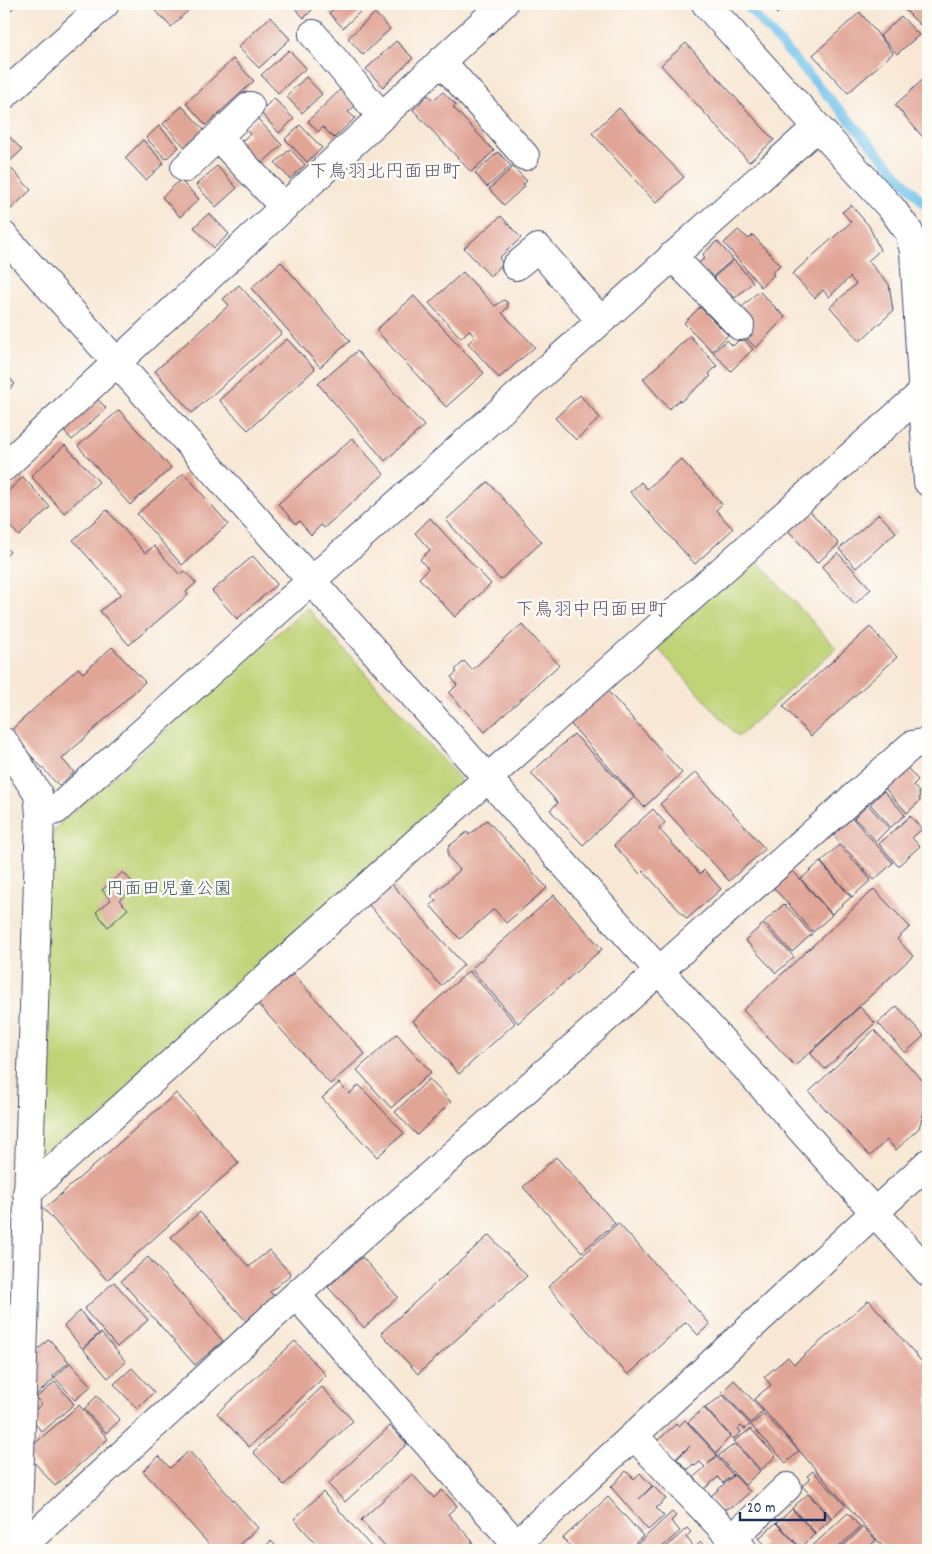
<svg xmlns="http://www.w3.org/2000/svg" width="932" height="1554" viewBox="0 0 932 1554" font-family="Dekko,'Klee One',sans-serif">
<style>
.green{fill:#c0d377;stroke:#6e816a}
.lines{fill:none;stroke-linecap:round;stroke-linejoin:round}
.stream{stroke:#6fc2eb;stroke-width:9}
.building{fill:#e1a596}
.minor-casing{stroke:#3c4b70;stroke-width:30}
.minor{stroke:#fff;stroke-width:28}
.labels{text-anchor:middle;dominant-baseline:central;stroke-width:5;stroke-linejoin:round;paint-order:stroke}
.park-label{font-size:18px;fill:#445864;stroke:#fdfcf7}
.neighbourhood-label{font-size:19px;fill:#605872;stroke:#fdfcf7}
</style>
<rect width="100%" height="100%" fill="#fdfcf7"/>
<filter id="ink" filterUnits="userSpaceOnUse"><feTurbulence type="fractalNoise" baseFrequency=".02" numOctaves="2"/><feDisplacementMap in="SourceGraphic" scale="10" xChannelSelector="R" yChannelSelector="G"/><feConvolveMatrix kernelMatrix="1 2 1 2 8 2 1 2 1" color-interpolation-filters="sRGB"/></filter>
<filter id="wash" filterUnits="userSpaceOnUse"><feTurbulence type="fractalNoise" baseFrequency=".0096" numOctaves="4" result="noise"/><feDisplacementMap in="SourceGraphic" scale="20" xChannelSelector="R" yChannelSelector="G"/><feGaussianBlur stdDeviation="1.12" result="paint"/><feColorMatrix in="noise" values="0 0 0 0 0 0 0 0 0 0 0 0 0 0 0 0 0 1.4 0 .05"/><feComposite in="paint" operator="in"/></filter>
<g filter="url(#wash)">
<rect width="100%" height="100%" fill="#f8e7d4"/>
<!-- green -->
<path class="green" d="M753 556 836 648 738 737 654 644Z
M307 608 466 786 44 1168 35 1162 42 856 56 827Z"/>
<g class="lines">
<!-- stream -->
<path class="stream" d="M745 4 928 208"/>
</g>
<g id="blocks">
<!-- building -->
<path class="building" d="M4 4H17L10 11Z
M149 4H195L171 27Z
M291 4H330L323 10 317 5 304 18Z
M339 4H362L365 7 343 28 329 13Z
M768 4H788L777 14Z
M899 4H928V18L920 25Z
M860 12 893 53 848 93 813 55Z
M375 13 390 29 363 55 348 38Z
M901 16 919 35 897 54 880 36Z
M270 17 290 39 259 68 238 47Z
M396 41 413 58 383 87 366 69Z
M686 43 774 140 749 162 661 65Z
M289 50 306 68 278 93 261 75Z
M233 59 254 81 206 125 186 103Z
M928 75V143L895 105Z
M306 77 322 94 302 113 286 96Z
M341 89 356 105 348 112 355 118 334 138 323 127 318 132 308 121Z
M443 92 456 105 453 107 494 151 471 172 413 110 428 95 433 100Z
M274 98 294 119 279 133 260 112Z
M182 106 204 130 185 147 163 124Z
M619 108 684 177 656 203 592 133Z
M257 118 282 145 259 166 238 144 250 134 245 129Z
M300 125 322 148 307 162 285 139Z
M159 126 179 147 166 159 146 138Z
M4 131 22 150 7 164 31 190 10 210 4 203Z
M143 140 164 163 146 180 125 158Z
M290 149 305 165 290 179 275 163Z
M498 152 511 166 487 187 475 173Z
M217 166 237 188 216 207 196 185Z
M513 167 527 181 523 184 525 186 504 205 489 189Z
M180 180 199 199 180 217 162 197Z
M851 205 869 226 880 250 868 261 889 284 893 311 860 341 830 307 856 284 850 277 829 297 823 290 815 298 792 274 851 222 842 212Z
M209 213 229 234 214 248 194 227Z
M501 216 521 238 499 258 503 264 490 276 464 248Z
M738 230 749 239 753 235 780 265 772 273 774 275 761 287 724 243Z
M717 241 733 259 710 279 697 264 705 258 703 254Z
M734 260 753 282 735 298 730 292 726 296 714 277Z
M281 262 350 341 320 367 251 288Z
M463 272 495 306 504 300 507 302 508 307 502 313 535 347 499 378 468 343 475 337 469 330 461 338 429 303Z
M239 285 282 333 192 413 155 371 229 305 223 299Z
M759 291 785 317 756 348 738 330 739 310Z
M414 296 484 373 446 407 376 330Z
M700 307 728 335 712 351 684 323Z
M690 336 717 366 709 374 711 376 680 402 679 400 669 409 643 379Z
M742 337 753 349 731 371 713 352 727 340 733 346Z
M287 339 315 369 248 430 219 400Z
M357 351 424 426 385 461 318 384Z
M4 372 15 384 4 394Z
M92 393 106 408 72 440 58 425Z
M580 395 600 418 576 440 555 418Z
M119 410 171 468 130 505 78 446Z
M352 438 384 474 324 528 321 525 311 535 299 521 296 524 278 504Z
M65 445 99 482 64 513 31 476Z
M681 459 722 504 716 510 733 529 695 564 630 492 641 482 647 489Z
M184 473 228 524 182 565 137 514Z
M23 477 50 507 19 536 4 520V495Z
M488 482 542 542 500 580 446 520Z
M107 510 145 553 154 546 180 575 185 571 196 583 186 592 188 595 129 645 100 611 121 594 73 540Z
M809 510 839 544 817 563 787 529Z
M879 514 896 532 856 568 839 549Z
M430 518 491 584 455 617 419 578 428 569 420 559 430 550 415 533Z
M4 545 10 552 4 558Z
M838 553 871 589 855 604 822 567Z
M253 556 277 584 237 619 212 591Z
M522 624 559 665 485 732 449 693 457 685 451 677 457 672 455 670 464 661 472 670Z
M870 627 897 657 811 736 783 706Z
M112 647 145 682 62 759 74 772 59 786 9 732 78 668 83 673Z
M605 688 682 773 644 807 568 721Z
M574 734 634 797 583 845 550 810 558 803 531 773Z
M904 764 918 780 913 785 919 792 920 801 907 813 881 784Z
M696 772 765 849 729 881 660 804Z
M884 791 905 815 891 827 870 804Z
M868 805 889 828 876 841 854 818Z
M653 809 665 823 659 829 700 874 704 870 721 889 687 919 643 871 640 874 614 845Z
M910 816 922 829 912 838 920 846 898 866 879 844Z
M852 818 893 863 874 880 833 835Z
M487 820 547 888 506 923 494 909 460 939 430 905 436 901 431 896 460 870 448 856V847L467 832 469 835Z
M839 845 871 880 852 897 821 862Z
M820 862 851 897 832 914 801 879Z
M791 869 832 915 813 932 772 886Z
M123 872 136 886 119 900 128 909 108 927 96 912 111 900 102 890Z
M391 883 464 965 441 986 368 904Z
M874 889 910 927 897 939 913 956 795 1066 743 1010Z
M554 895 602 949 518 1023 471 969Z
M784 904 812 934 792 952 764 922Z
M763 924 794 957 776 973 745 940Z
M469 971 515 1023 459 1074 413 1021Z
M293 974 365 1054 330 1084 258 1004Z
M897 1006 924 1036 905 1053 878 1023Z
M860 1007 875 1023 825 1069 810 1053Z
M874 1030 928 1086V1098L919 1128 896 1150 887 1140 870 1156 809 1092Z
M397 1034 431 1072 391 1108 357 1070Z
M429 1079 451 1102 417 1135 395 1112Z
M339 1083 349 1094 359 1085 404 1133 377 1157 322 1098Z
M176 1093 239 1163 107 1280 44 1209Z
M556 1157 615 1223 582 1252 523 1187Z
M200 1212 249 1267 269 1250 291 1274 270 1292 274 1296 246 1321 171 1237Z
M618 1223 710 1324 698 1335 686 1322 628 1375 548 1287Z
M489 1235 527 1276 418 1374 381 1333Z
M148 1257 223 1341 195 1365 121 1281Z
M362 1257 398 1297 364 1328 328 1287Z
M114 1282 148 1320 117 1347 84 1309Z
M869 1300 922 1362 928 1356V1550H886L754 1399 771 1385 764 1377 788 1357 794 1364Z
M80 1311 99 1334 82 1348 64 1326Z
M101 1333 126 1362 108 1378 83 1349Z
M49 1339 69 1362 53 1376 54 1378 70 1363 91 1386 75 1400 55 1378 32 1399 33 1354Z
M295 1341 326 1375 249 1447 217 1413Z
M132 1368 154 1392 137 1409 114 1384Z
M734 1380 763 1411 751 1423 722 1392Z
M55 1382 74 1404 42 1432 29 1416 42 1404 36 1398Z
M322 1387 353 1421 284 1485 253 1452Z
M723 1395 750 1424 745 1429 741 1426 738 1429 741 1432 734 1439 705 1408Z
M97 1396 120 1420 106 1433 84 1409Z
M79 1405 108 1439 55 1486 25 1452Z
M704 1408 730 1436 717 1453 688 1422Z
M764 1414 799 1451 786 1463 751 1425Z
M685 1420 717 1455 708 1464 717 1457 733 1475 723 1483 718 1477 704 1489 694 1477 705 1467 700 1462 695 1466 693 1464 688 1470 677 1459 690 1446 675 1459 658 1440 676 1424 679 1426Z
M390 1426 407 1444 345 1502 328 1484Z
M751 1429 776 1456 761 1470 734 1441Z
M735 1444 760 1471 745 1485 718 1456Z
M189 1451 258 1528 233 1550H214L143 1471 159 1456 170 1468Z
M626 1471 634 1479 640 1473 652 1486 639 1499 653 1486 666 1499 656 1508 664 1516 648 1530 611 1487Z
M813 1471 845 1505 832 1518 802 1486 810 1479 807 1476Z
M412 1474 434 1498 442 1490 457 1506 448 1514 473 1542 464 1550H388L361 1520Z
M734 1475 750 1492 734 1506 721 1510 710 1497Z
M323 1492 374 1550H322L294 1519Z
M808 1494 831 1519 816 1533 792 1508Z
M608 1497 643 1536 631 1547 632 1549 672 1512 676 1516 671 1521 680 1531 659 1550H574L563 1538Z
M792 1509 815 1534 801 1548 777 1523Z
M848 1513 860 1527 840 1546 842 1548 840 1550H808Z
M776 1523 802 1550H760L765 1545 759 1538Z
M863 1527 876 1540 866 1550H843L846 1548 843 1546Z
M687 1528 691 1532 686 1537 694 1547 691 1550H663Z
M271 1541 280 1550H261Z
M701 1542 709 1550H692Z"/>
</g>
</g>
<g filter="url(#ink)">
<use href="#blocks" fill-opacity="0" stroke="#3c4b70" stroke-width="1"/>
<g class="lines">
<defs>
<path id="minor" d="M706 4 892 209 909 232 914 251 928 482
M313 34 382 117
M441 61 525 156
M4 95 105 4
M218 137 283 206
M185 168 250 106
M4 236 928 1272
M672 256 740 326
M516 266 538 248 601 321
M4 467 503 4
M4 742 38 794 40 815 17 1550
M40 815 56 810 817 127
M27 1193 488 778 923 392
M296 1295 517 1545
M634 1436 743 1550
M732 1539 787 1487
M18 1550 296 1295 912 745 928 742
M510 1550 928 1163"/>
</defs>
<!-- minor casing -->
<use href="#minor" class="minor-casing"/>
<!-- minor -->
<use href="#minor" class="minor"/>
</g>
</g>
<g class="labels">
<!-- park labels -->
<g class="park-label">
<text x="169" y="890">円面田児童公園</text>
</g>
<!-- neighbourhood labels -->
<g class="neighbourhood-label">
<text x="385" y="173">下鳥羽北円面田町</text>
<text x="591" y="611">下鳥羽中円面田町</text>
</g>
</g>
<!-- margin -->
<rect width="932" height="1554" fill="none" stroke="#fdfcf7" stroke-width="20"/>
<!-- scale -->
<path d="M740 1512v8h85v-8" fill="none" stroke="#1b2f5e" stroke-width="2.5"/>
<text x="747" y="1512" font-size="15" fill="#1b2f5e" stroke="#fdfcf7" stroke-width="4" paint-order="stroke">20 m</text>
</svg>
